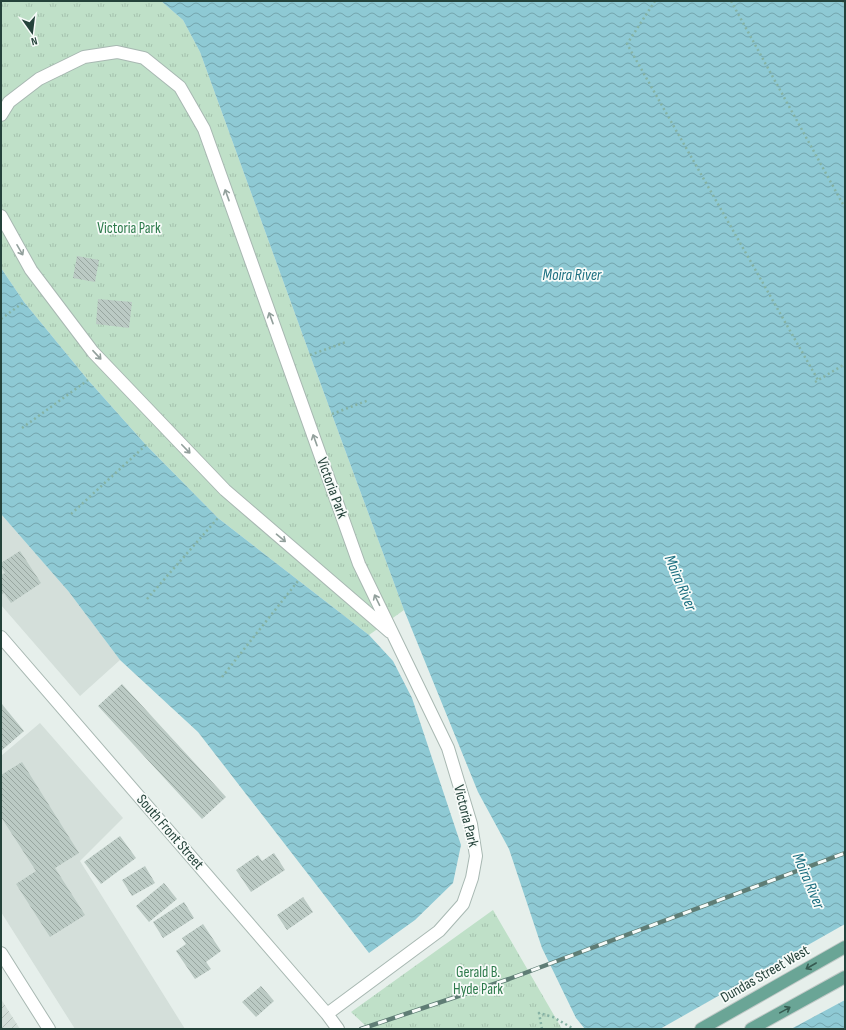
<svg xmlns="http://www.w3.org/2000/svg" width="846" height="1030" viewBox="0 0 846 1030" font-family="'Sofia Sans Condensed',sans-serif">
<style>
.built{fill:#d4dfda}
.industrial{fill:url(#industrial-furrows)}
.park{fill:url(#park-tufts)}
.water{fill:url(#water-waves)}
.pier{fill:#e6efeb}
.building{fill:url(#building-back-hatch)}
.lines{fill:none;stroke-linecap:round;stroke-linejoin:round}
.minor-casing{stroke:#a8b8b2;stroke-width:14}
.major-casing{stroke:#c2cac8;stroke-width:14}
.path{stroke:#86b3a5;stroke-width:2.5;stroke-dasharray:2 3;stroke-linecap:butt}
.minor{stroke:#fff;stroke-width:12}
.major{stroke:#6aa596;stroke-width:12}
.rail-casing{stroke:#5f7d75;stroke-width:4.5}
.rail{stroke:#f7fbf9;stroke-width:3;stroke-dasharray:9;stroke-linecap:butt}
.oneway{stroke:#92a09c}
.oneway2{stroke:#365b51}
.labels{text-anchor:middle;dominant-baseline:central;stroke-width:3.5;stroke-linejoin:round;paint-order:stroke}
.park-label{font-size:15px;fill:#2d7a4b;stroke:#f7fbf9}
.street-label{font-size:15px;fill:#24423a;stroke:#f7fbf9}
.water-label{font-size:16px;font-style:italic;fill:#1c6f80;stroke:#f7fbf9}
</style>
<defs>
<pattern id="industrial-furrows" width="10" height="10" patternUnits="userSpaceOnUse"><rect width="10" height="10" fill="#d4dfda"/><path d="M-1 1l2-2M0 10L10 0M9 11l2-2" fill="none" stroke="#b6c1bc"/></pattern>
<pattern id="park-tufts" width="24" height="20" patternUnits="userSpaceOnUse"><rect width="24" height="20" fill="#bfe0c8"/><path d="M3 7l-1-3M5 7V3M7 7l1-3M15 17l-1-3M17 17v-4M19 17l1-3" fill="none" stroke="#a4c1ad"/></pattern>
<pattern id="water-waves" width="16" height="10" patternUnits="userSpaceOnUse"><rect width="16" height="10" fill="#8ec9d4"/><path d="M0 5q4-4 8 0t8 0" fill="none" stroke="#74a5ad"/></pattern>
<pattern id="building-back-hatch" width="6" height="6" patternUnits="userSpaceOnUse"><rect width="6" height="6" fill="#bbcac4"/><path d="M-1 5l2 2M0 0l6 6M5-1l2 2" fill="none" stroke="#98a6a0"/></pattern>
</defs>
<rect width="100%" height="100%" fill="#e6efeb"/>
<!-- built -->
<path class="built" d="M1 514 69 592 120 660 80 696 1 605Z
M40 723 123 818 80 861 185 1029H75L1 912V756Z"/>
<!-- industrial -->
<path class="industrial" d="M1 999 20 1029H1Z"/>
<!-- park -->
<path class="park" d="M1 1H161L183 20 200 52 310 355 404 610 369 635 218 518 146 445 88 380 24 302 1 268Z
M493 910 562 1029H369L351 1012Z"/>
<!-- water -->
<path class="water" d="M161 1H845V1029H585L576 1018 542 948 509 849 478 792 404 610 310 355 200 52 183 20Z
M1 268 24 302 88 380 146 445 218 518 369 635 393 661 412 698 461 845 453 883 415 920 369 953 198 732 120 660 69 592 1 514Z"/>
<!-- pier -->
<path class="pier" d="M845 924V1000L791 1029H660Z"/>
<!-- building -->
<path class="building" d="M77 256 99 260 95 282 73 278Z
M98 299 132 302 129 328 96 324Z
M20 551 41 583 11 603 4 593 1 595V575L5 573 1 567V563Z
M122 684 226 797 202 819 98 706Z
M1 703 24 731 1 751Z
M22 762 79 853 55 868 85 915 50 937 16 884 36 871 1 817V775Z
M120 836 136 858 101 884 84 862Z
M274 853 285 870 251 892 236 870 258 855 262 861Z
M145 866 155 883 132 896 122 880Z
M164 883 177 899 149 922 136 906Z
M303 897 313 912 287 930 277 915Z
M184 902 194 918 163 938 153 922Z
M203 924 221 951 206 962 211 969 195 979 176 951 186 944 182 938Z
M261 986 274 1001 256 1017 242 1002Z"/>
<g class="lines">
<defs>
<path id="minor" d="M1 115 9 102 39 79 84 57 117 52 144 58 180 87 204 129 359 564 448 748 471 824 476 856 472 878 463 904 439 931 327 1014
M1 216 31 270 93 352 225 490 390 632
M1 637 327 1014 338 1029
M1 953 49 1029"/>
<path id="major" d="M701 1029 845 947
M751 1029 845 977"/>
</defs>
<!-- minor casing -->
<use href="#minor" class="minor-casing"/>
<!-- major casing -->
<use href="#major" class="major-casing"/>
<!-- path -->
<path class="path" d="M655 1 627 44 818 380
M731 1 845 208
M843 1 845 5
M1 319 24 302
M310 355 346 342
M815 382 845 364
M332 414 369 400
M22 428 88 380
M71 514 146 445
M147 599 218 518
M222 677 298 581
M542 1029 539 1013 553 1017 574 1029"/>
<!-- minor -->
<use href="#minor" class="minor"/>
<!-- major -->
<use href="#major" class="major"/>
<defs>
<path id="rail" d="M361 1029 509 979 845 853"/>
</defs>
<!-- rail casing -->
<use href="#rail" class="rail-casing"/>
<!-- rail -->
<use href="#rail" class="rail"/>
</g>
<!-- one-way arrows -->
<defs><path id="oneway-shaft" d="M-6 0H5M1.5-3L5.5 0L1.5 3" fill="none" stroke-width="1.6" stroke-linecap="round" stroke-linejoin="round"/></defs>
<g class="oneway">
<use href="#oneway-shaft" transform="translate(227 195) rotate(-110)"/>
<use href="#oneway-shaft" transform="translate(20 250) rotate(60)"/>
<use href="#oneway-shaft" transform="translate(271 318) rotate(-110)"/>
<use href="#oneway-shaft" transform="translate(97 355) rotate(47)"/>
<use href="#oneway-shaft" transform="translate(315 440) rotate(-110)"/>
<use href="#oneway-shaft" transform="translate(186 449) rotate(46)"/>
<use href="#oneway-shaft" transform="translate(281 538) rotate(40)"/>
<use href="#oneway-shaft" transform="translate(377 600) rotate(-116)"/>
</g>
<g class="oneway2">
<use href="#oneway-shaft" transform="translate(811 966) rotate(150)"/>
<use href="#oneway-shaft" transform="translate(785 1010) rotate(-29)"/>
</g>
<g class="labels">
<!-- park labels -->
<g class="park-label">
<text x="129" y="228">Victoria Park</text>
<text x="478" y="972">Gerald B.<tspan x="478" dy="17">Hyde Park</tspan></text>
</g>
<!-- street labels -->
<g class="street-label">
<text transform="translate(332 488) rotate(70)">Victoria Park</text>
<text transform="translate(466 816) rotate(76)">Victoria Park</text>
<text transform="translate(170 832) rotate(49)">South Front Street</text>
<text transform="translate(765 974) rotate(-30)">Dundas Street West</text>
</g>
<!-- water labels -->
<g class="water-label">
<text x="572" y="275">Moira River</text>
<text transform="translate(680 583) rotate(67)">Moira River</text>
<text transform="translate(808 881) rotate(67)">Moira River</text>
</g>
</g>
<!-- border -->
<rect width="846" height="1030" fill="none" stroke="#24423a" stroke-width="4"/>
<!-- north arrow -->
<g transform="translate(32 32) rotate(166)" stroke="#f7fbf9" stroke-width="3" paint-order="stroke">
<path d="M0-3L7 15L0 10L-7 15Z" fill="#24423a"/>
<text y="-6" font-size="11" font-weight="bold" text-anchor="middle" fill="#24423a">N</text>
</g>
</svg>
